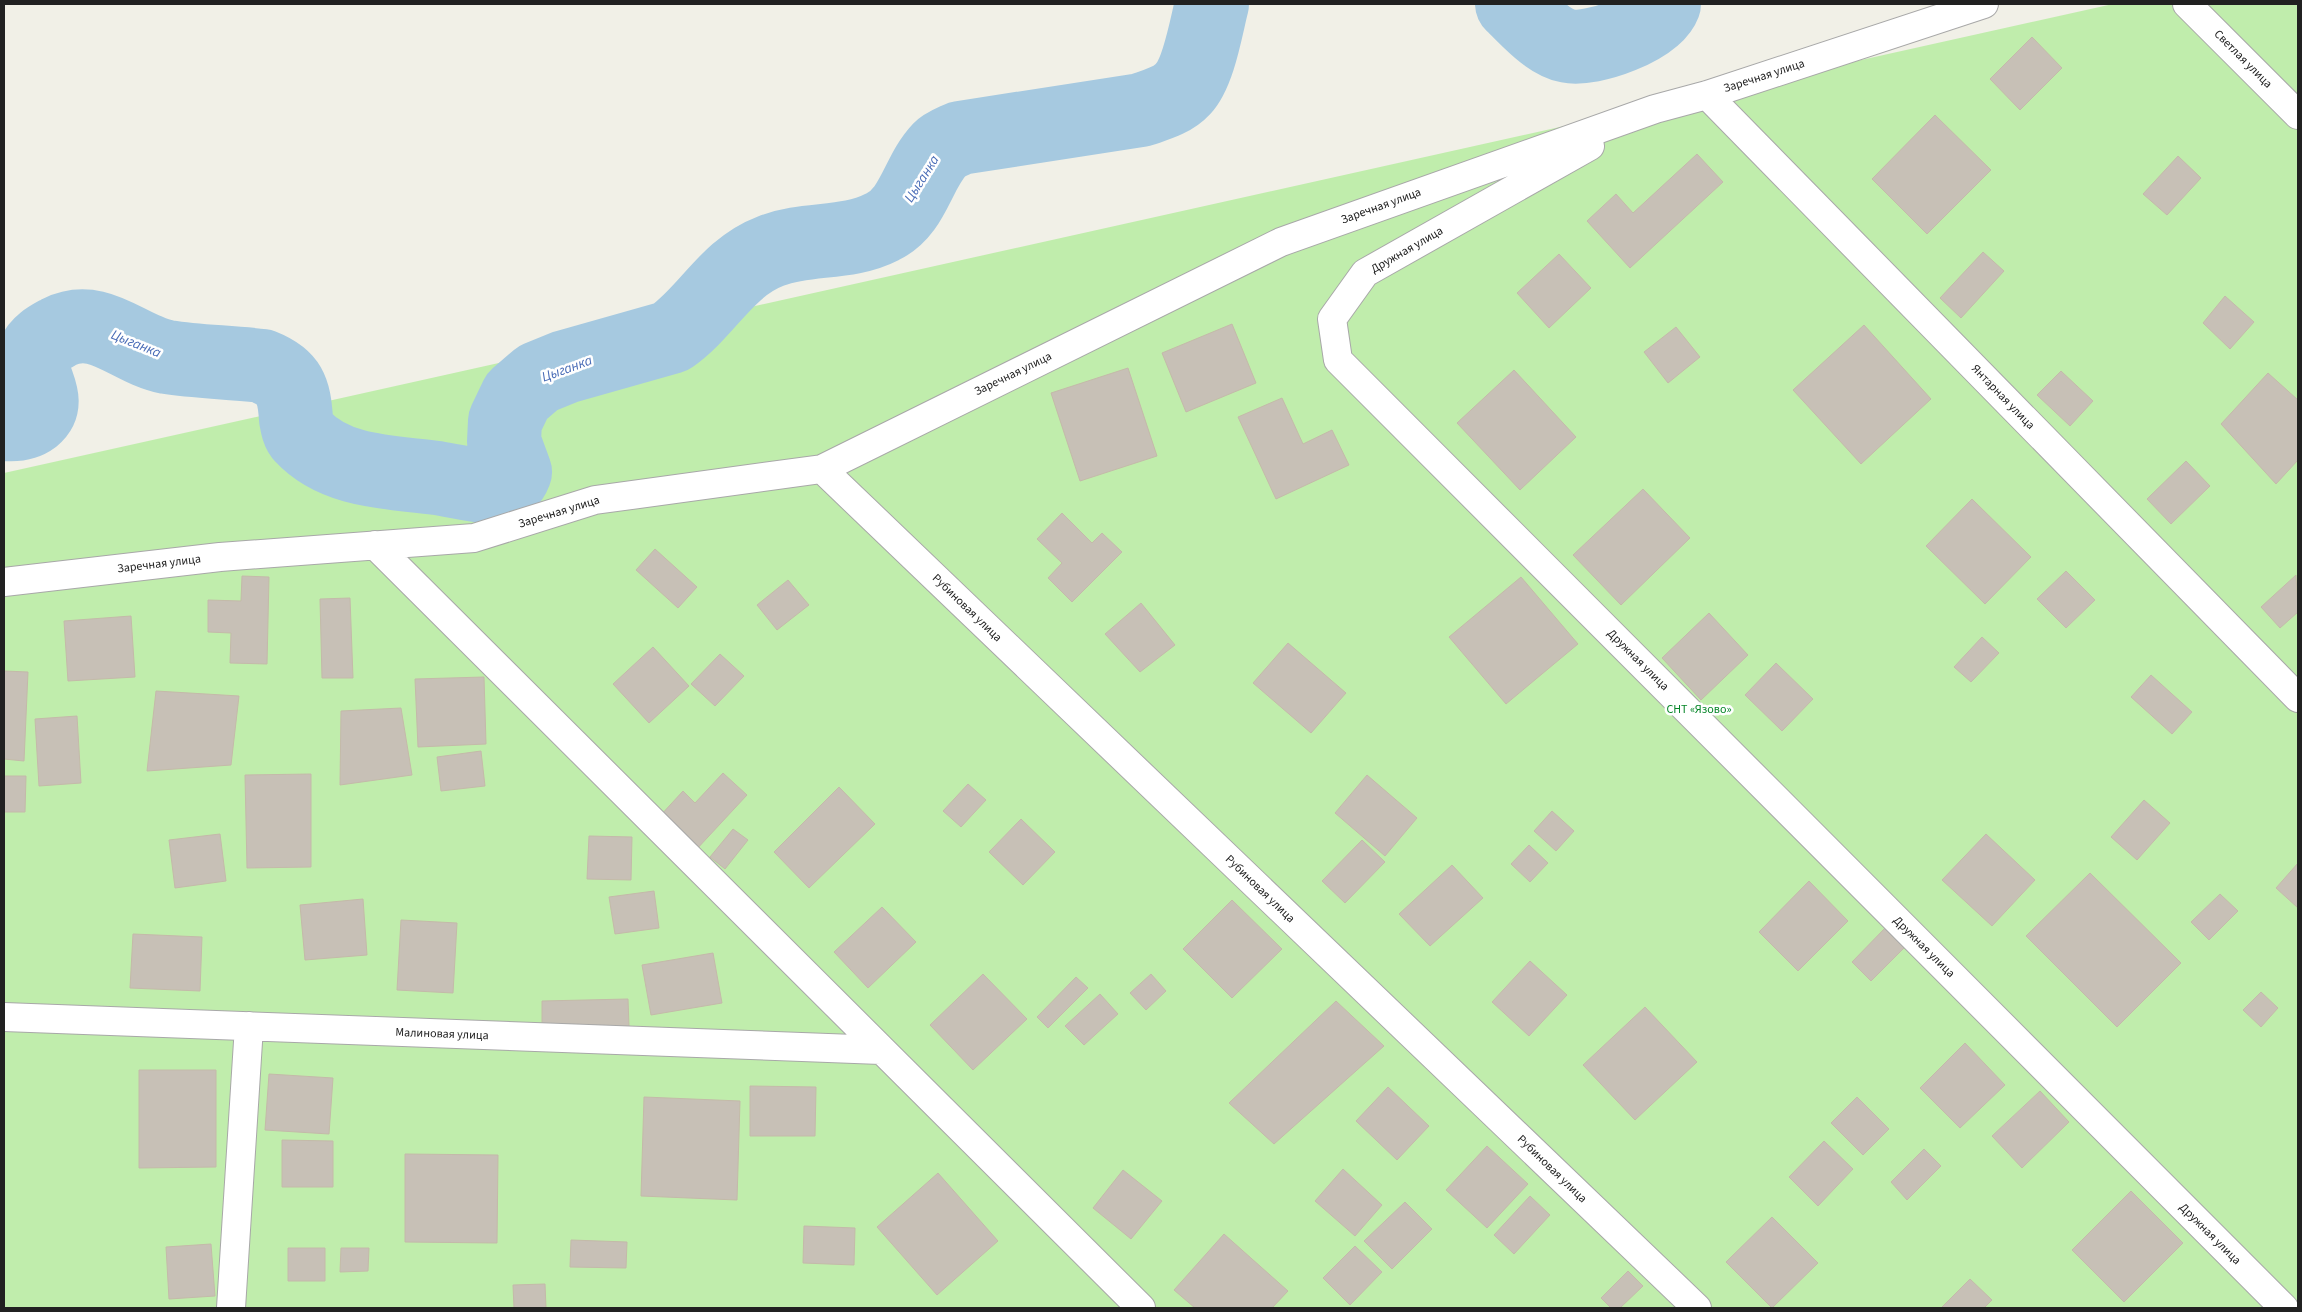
<svg xmlns="http://www.w3.org/2000/svg" width="2302" height="1312" viewBox="0 0 2302 1312" font-family="'Source Sans 3',sans-serif">
<style>
.grass{fill:#c0edac}
.lines{fill:none;stroke-linecap:round;stroke-linejoin:round}
.river{stroke:#a6c9e0;stroke-width:74}
.building{fill:#c7c0b6;stroke:#c4baa9}
.minor-casing{stroke:#a8a8a8;stroke-width:30}
.minor{stroke:#fff;stroke-width:28}
.labels{text-anchor:middle;dominant-baseline:central;stroke-width:5;stroke-linejoin:round;paint-order:stroke}
.street-label{font-size:12px;fill:#212121;stroke:#fff}
.park-label{font-size:12px;fill:#078629;stroke:#fff}
.water-label{font-size:14px;font-style:italic;fill:#486bb6;stroke:#fff}
</style>
<rect width="100%" height="100%" fill="#f1f0e7"/>
<!-- grass -->
<path class="grass" d="M2113 4H2298V1308H4V473Z"/>
<g class="lines">
<!-- river -->
<path class="river" d="M1512 4C1527 18 1547 42 1568 46 1592 51 1655 28 1664 4
M4 424C14 425 25 424 33 418 56 399 25 376 34 354 38 343 50 337 59 332 99 312 129 350 167 357 198 362 231 362 262 366 290 377 294 390 296 419 297 424 298 432 302 436 336 473 392 472 437 478 455 481 472 485 490 487 503 487 510 485 515 472L504 442 505 421 517 396 538 378 565 367 671 337C708 311 726 268 771 251 807 237 847 245 882 227 914 212 917 173 940 149 945 144 954 141 960 138L1141 110C1155 105 1172 101 1183 89 1199 72 1206 27 1212 4"/>
</g>
<!-- building -->
<path class="building" d="M2032 37 2062 68 2020 110 1990 79Z
M1935 115 1991 170 1927 234 1872 179Z
M1697 154 1723 182 1630 268 1587 221 1616 194 1633 213Z
M2178 156 2201 178 2167 215 2143 194Z
M1983 252 2004 271 1961 318 1940 298Z
M1559 254 1591 288 1549 328 1517 293Z
M2225 296 2254 322 2230 349 2203 323Z
M1232 324 1256 383 1186 412 1162 353Z
M1864 325 1931 399 1861 464 1793 390Z
M1676 327 1700 357 1668 383 1644 352Z
M1128 368 1157 456 1080 481 1051 393Z
M1514 370 1576 437 1520 490 1457 423Z
M2061 371 2093 401 2070 426 2037 395Z
M2268 373 2298 400V460L2276 484 2221 424Z
M1282 398 1303 444 1332 430 1349 465 1276 499 1238 417Z
M2186 461 2210 486 2171 524 2147 499Z
M1643 489 1690 538 1621 605 1573 555Z
M1972 499 2031 557 1985 604 1926 546Z
M1062 513 1092 543 1102 533 1122 552 1072 602 1048 578 1062 563 1037 539Z
M655 549 697 587 678 608 636 570Z
M2066 571 2095 600 2066 628 2037 599Z
M2296 575 2298 612 2280 628 2261 607Z
M242 576 269 577 267 664 230 663 231 633 208 632V600L241 601Z
M1521 577 1578 644 1506 704 1449 637Z
M788 580 809 605 777 630 757 605Z
M350 598 353 678H322L320 599Z
M1141 603 1175 645 1140 672 1105 634Z
M1709 613 1748 655 1701 700 1662 658Z
M131 616 135 677 68 681 64 621Z
M1982 637 1999 653 1971 682 1954 667Z
M1288 643 1346 693 1311 733 1253 683Z
M653 647 689 686 649 723 613 684Z
M720 654 744 676 715 706 691 684Z
M1776 663 1813 699 1782 731 1745 695Z
M4 671 28 672 24 761 4 759Z
M2151 675 2192 712 2172 734 2131 697Z
M484 677 486 744 418 747 415 679Z
M156 691 239 696 231 765 147 771Z
M401 708 412 775 340 785 341 711Z
M77 716 81 783 39 786 35 719Z
M481 751 485 786 441 791 437 757Z
M723 773 747 795 695 851 659 817 683 791 695 803Z
M311 774V867L247 868 245 775Z
M1367 775 1417 818 1385 856 1335 813Z
M4 776H26L25 812H4Z
M968 784 986 800 961 827 943 811Z
M839 787 875 824 809 888 774 852Z
M2144 800 2170 823 2137 860 2111 837Z
M1552 811 1574 831 1556 851 1534 831Z
M1021 819 1055 852 1023 885 989 852Z
M733 829 748 840 725 869 710 857Z
M220 834 226 881 175 888 169 840Z
M1986 834 2035 880 1992 926 1942 880Z
M589 836 632 837 631 880 587 879Z
M1362 840 1385 862 1345 903 1322 881Z
M1529 845 1548 863 1530 882 1511 864Z
M2298 863V908L2276 888Z
M1452 865 1483 898 1430 946 1399 914Z
M2090 873 2181 963 2117 1027 2026 936Z
M1809 881 1848 921 1798 971 1759 932Z
M654 891 659 928 615 934 609 897Z
M2220 894 2238 911 2209 940 2191 922Z
M363 899 367 955 305 960 300 905Z
M1232 900 1282 949 1232 998 1183 949Z
M882 907 916 942 868 988 834 952Z
M401 920 457 923 453 993 397 990Z
M1886 927 1906 946 1871 981 1852 962Z
M133 934 202 937 200 991 130 988Z
M713 953 722 1003 651 1015 642 965Z
M1530 961 1567 995 1529 1036 1492 1002Z
M983 974 1027 1019 973 1070 930 1025Z
M1151 974 1166 991 1146 1010 1130 993Z
M1076 977 1088 988 1048 1028 1037 1017Z
M2261 992 2278 1008 2261 1027 2243 1010Z
M1100 994 1118 1014 1084 1045 1065 1026Z
M628 999 629 1026 542 1028V1001Z
M1336 1001 1384 1046 1274 1144 1229 1103Z
M1645 1007 1697 1062 1635 1120 1583 1065Z
M1965 1043 2005 1085 1960 1128 1920 1088Z
M139 1070H216V1167L139 1168Z
M269 1074 333 1078 329 1134 265 1130Z
M750 1086 816 1087 815 1136H750Z
M1388 1087 1429 1126 1397 1160 1356 1121Z
M2040 1091 2069 1122 2022 1168 1992 1136Z
M644 1097 740 1101 737 1200 641 1196Z
M1857 1097 1889 1129 1863 1155 1831 1123Z
M282 1140 333 1141V1187H282Z
M1824 1141 1853 1169 1818 1206 1789 1177Z
M1487 1146 1528 1184 1487 1228 1446 1190Z
M1924 1149 1941 1166 1907 1200 1891 1182Z
M405 1154 498 1155 497 1243 405 1242Z
M1343 1169 1382 1205 1355 1236 1315 1201Z
M1123 1170 1162 1201 1131 1239 1093 1208Z
M938 1173 998 1241 937 1295 877 1227Z
M2131 1191 2183 1243 2124 1302 2072 1250Z
M1530 1196 1550 1215 1514 1254 1494 1235Z
M1405 1202 1432 1229 1392 1269 1364 1241Z
M1772 1217 1818 1263 1772 1308 1726 1262Z
M804 1226 855 1228 854 1265 803 1263Z
M1224 1234 1288 1291 1272 1308H1195L1174 1290Z
M571 1240 627 1242 626 1268 570 1267Z
M211 1244 215 1296 169 1299 166 1247Z
M1355 1246 1382 1272 1350 1305 1323 1278Z
M288 1248H325V1281H288Z
M341 1248H369L368 1271 340 1272Z
M1628 1271 1643 1286 1620 1308H1611L1601 1298Z
M1970 1279 1992 1300 1984 1308H1941Z
M545 1284 546 1308H514L513 1285Z"/>
<g class="lines">
<defs>
<path id="minor" d="M2187 4 2298 115
M1707 95 2298 698
M1590 146 1365 273 1332 319 1338 360 2284 1308
M822 469 1697 1308
M375 545 1141 1308
M4 582 220 557 474 538 595 500 822 469 1281 242 1655 109 1707 95 1984 4
M4 1017 881 1050
M231 1308 249 1026"/>
</defs>
<!-- minor casing -->
<use href="#minor" class="minor-casing"/>
<!-- minor -->
<use href="#minor" class="minor"/>
</g>
<g class="labels">
<!-- street labels -->
<g class="street-label">
<text transform="translate(2243 59) rotate(45)">Светлая улица</text>
<text transform="translate(1764 76) rotate(-18)">Заречная улица</text>
<text transform="translate(1381 206) rotate(-20)">Заречная улица</text>
<text transform="translate(1407 250) rotate(-30)">Дружная улица</text>
<text transform="translate(1013 374) rotate(-26)">Заречная улица</text>
<text transform="translate(2003 397) rotate(46)">Янтарная улица</text>
<text transform="translate(559 512) rotate(-17)">Заречная улица</text>
<text transform="translate(159 564) rotate(-7)">Заречная улица</text>
<text transform="translate(967 608) rotate(44)">Рубиновая улица</text>
<text transform="translate(1638 660) rotate(45)">Дружная улица</text>
<text transform="translate(1260 889) rotate(44)">Рубиновая улица</text>
<text transform="translate(1924 947) rotate(45)">Дружная улица</text>
<text transform="translate(442 1034) rotate(2)">Малиновая улица</text>
<text transform="translate(1552 1169) rotate(44)">Рубиновая улица</text>
<text transform="translate(2210 1234) rotate(45)">Дружная улица</text>
</g>
<!-- park labels -->
<g class="park-label">
<text x="1699" y="709">СНТ «Язово»</text>
</g>
<!-- water labels -->
<g class="water-label">
<text transform="translate(922 179) rotate(-58)">Цыганка</text>
<text transform="translate(136 344) rotate(22)">Цыганка</text>
<text transform="translate(567 369) rotate(-20)">Цыганка</text>
</g>
</g>
<!-- border -->
<rect width="2302" height="1312" fill="none" stroke="#212121" stroke-width="10"/>
</svg>
